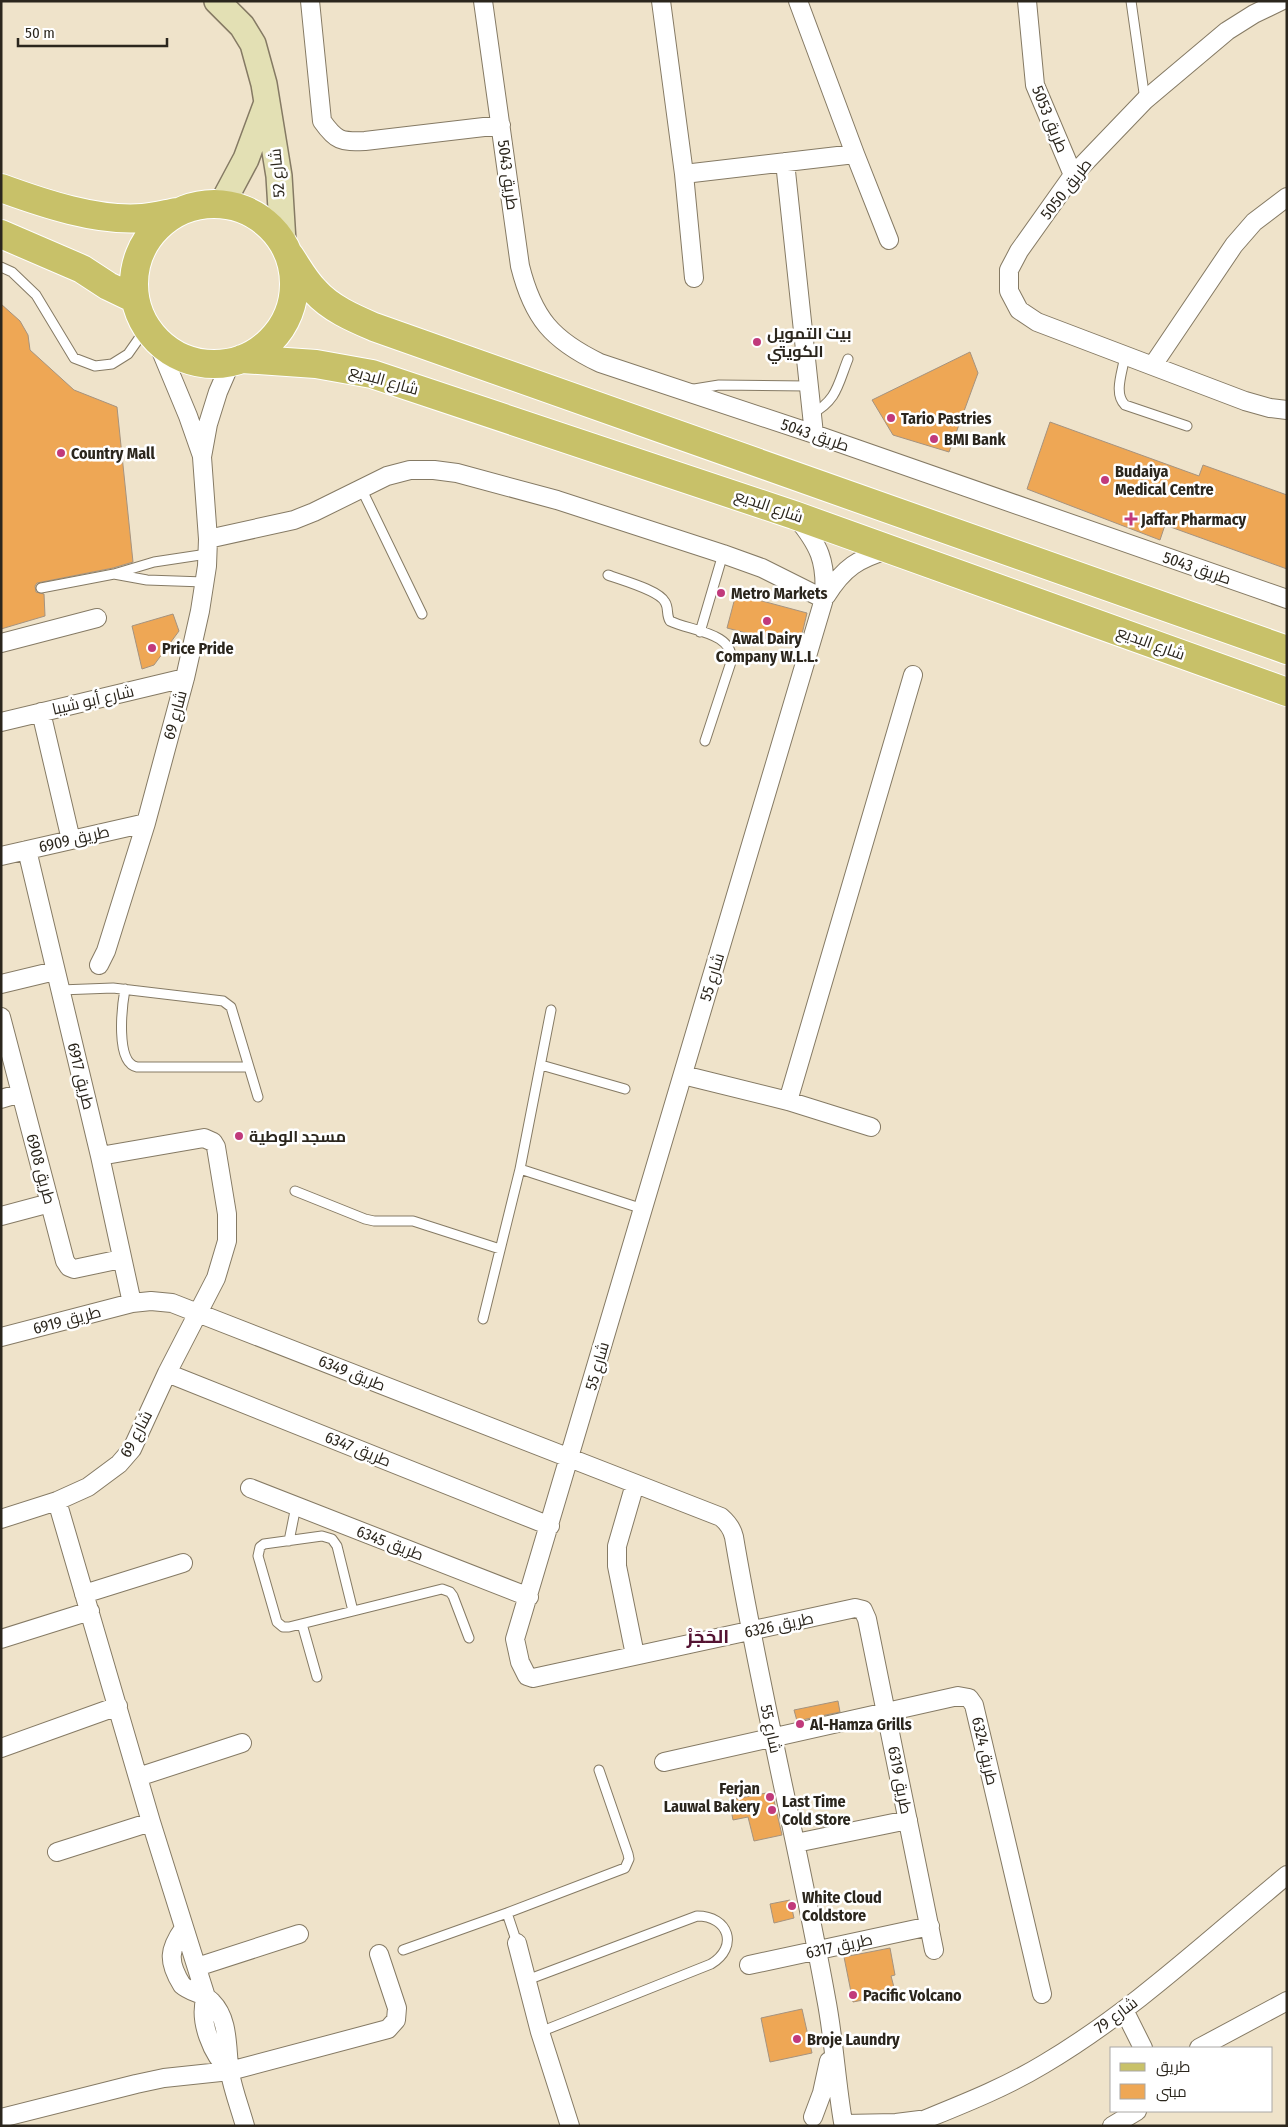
<svg xmlns="http://www.w3.org/2000/svg" width="1288" height="2127" viewBox="0 0 1288 2127" font-family="'Fira Sans Condensed',Cairo,sans-serif">
<style>
.building{fill:#eea755;stroke:#a5937f}
.lines{fill:none;stroke-linecap:round;stroke-linejoin:round}
.lane-casing{stroke:#857a64;stroke-width:11}
.street-casing{stroke:#857a64;stroke-width:20}
.secondary-casing{stroke:#857a64;stroke-width:28}
.primary-casing{stroke:#fff;stroke-width:30}
.lane{stroke:#fff;stroke-width:9}
.street{stroke:#fff;stroke-width:18}
.secondary{stroke:#e3e0b4;stroke-width:25}
.primary{stroke:#c8c169;stroke-width:28}
.poi-dot{fill:#c13a7b;stroke:#fff;stroke-width:2}
.labels{text-anchor:middle;dominant-baseline:central;stroke-width:5;stroke-linejoin:round;paint-order:stroke}
.street-label{font-size:16px;fill:#2b261d;stroke:#fff}
.poi-label{font-size:16px;font-weight:bold;fill:#2b261d;stroke:#fff;text-anchor:start}
.quarter-label{font-size:19px;font-weight:bold;fill:#541332;stroke:#fff}
</style>
<rect width="100%" height="100%" fill="#efe3ca"/>
<!-- building -->
<path class="building" d="M1 304 20 321 28 335 30 350 74 390 117 407 133 562 113 568 37 583 35 586 36 592 44 594 45 616 1 629Z
M970 352 978 373 949 452 893 435 872 400Z
M1050 422 1199 476 1203 465 1287 495V569L1165 525 1160 540 1027 489Z
M736 594 807 613 799 647 727 628Z
M173 614 179 631 154 665 142 669 132 626Z
M838 1701 840 1712 797 1721 794 1710Z
M772 1792 782 1835 754 1841 748 1817 733 1820 729 1800Z
M836 1815 839 1823 820 1827 818 1819Z
M790 1900 794 1918 774 1923 770 1904Z
M890 1948 895 1975 891 1976 895 1991 868 1996V1999L853 2002 844 1957Z
M802 2009 812 2053 770 2062 761 2018Z"/>
<g class="lines">
<defs>
<path id="lane" d="M1131 1 1145 100
M1 267 12 272 36 295 74 358 95 366 112 364 128 354 147 327
M1125 355C1123 371 1113 393 1125 405L1187 426
M688 390 719 385 807 386
M811 414C837 401 838 384 848 359
M361 488 422 614
M114 574 147 580 204 582
M608 575C621 580 659 590 665 602 669 608 666 615 670 621 690 631 735 632 731 662L705 741
M41 588 114 574 154 562 207 554
M700 632 723 554
M125 989C122 1006 115 1063 137 1067H248
M60 990 113 988 223 1001 231 1007 258 1097
M541 1065 625 1089
M520 1169 643 1209
M295 1191 365 1219 374 1221H413L500 1249
M483 1319 520 1169 551 1010
M289 1541 296 1506
M353 1611 337 1546 332 1539 322 1536 264 1544 260 1547 258 1556 277 1622 283 1627H289L442 1589 450 1592 453 1596 469 1638
M302 1624 317 1677
M507 1913 517 1943
M403 1950 507 1913 625 1868 629 1859 628 1854 599 1770
M527 1980 697 1916C729 1916 739 1947 711 1964L540 2032"/>
<path id="street" d="M310 1 322 121C336 141 341 142 365 141L501 125
M483 1 520 266C533 318 552 340 600 363L814 434 1287 599
M661 1 684 174 694 278
M798 1 855 154 889 240
M1027 1 1035 85 1073 175
M1281 1 1254 14 1227 31 1145 100 1073 175 1019 251 1009 270V291L1019 310 1037 322 1245 401 1270 408 1287 410
M785 162 814 434
M684 174 855 154
M156 339 188 416 202 456
M1153 365 1234 245 1254 222 1287 197
M796 517C819 545 827 561 824 599L515 1639 520 1662 527 1676 533 1678 855 1608 863 1610 867 1619 934 1950
M208 539 294 520 314 512 387 476 410 470H434L457 473 557 500 723 554 762 568 824 599
M826 596C844 567 858 559 890 549
M1 643 97 618
M41 712 71 840
M1 722 185 678
M27 850 100 1156 132 1303
M1 856 146 823
M99 965 106 951 146 823 185 678 200 611 207 566 208 539 202 457 208 424 218 392 231 362
M1 984 55 971
M1 1017 65 1261 69 1267 74 1269 121 1259
M683 1075 788 1101 871 1127
M1 1099 21 1093
M788 1101 913 675
M1 1216 50 1203
M1 1337 132 1303 151 1301 172 1303 721 1517C728 1523 732 1528 734 1537 760 1692 798 1844 826 1998 834 2039 836 2081 843 2122
M167 1373 550 1526
M250 1488 529 1597
M57 1501 151 1822 206 1997C198 2020 212 2055 230 2071
M1 1519 57 1501 88 1487 119 1464 132 1449 167 1373 216 1278 227 1241V1214L216 1147 213 1142 204 1138 100 1156
M84 1594 183 1563
M1 1639 90 1611
M635 1655 617 1566V1546L635 1484
M1 1748 118 1706
M664 1762 958 1696 969 1698 974 1705 1042 1994
M138 1777 242 1743
M796 1843 908 1820
M57 1852 151 1822
M184 1928C169 1949 167 1961 182 1985 191 1993 204 1993 212 2002 230 2020 226 2050 230 2073 233 2090 240 2108 245 2126
M517 1943 540 2032 570 2126
M749 1965 930 1926
M197 1967 299 1934
M1124 2010 1143 2048
M1199 2048 1287 2001
M813 2117 822 2093 829 2061
M1 2118 136 2084 164 2078 230 2071 388 2029 396 2020 397 2008 379 1954
M844 2124 896 2123 920 2120
M909 2126C955 2107 1001 2090 1044 2064 1132 2012 1208 1940 1287 1875
M1112 2126 1137 2111"/>
<path id="secondary" d="M217 1 242 26 253 44 264 84 279 176 283 242
M222 204 246 159 266 105"/>
<path id="primary" d="M1 188C42 203 98 222 143 218 154 217 166 214 177 212
M134 284a80 80 0 1 1 160 0a80 80 0 1 1-160 0Z
M1 234 82 269 108 286 135 299
M290 256C298 268 305 281 315 291 330 308 353 318 374 327L1287 650
M242 359 316 364 372 374 794 515 1287 692"/>
</defs>
<!-- lane casing -->
<use href="#lane" class="lane-casing"/>
<!-- street casing -->
<use href="#street" class="street-casing"/>
<!-- secondary casing -->
<use href="#secondary" class="secondary-casing"/>
<!-- primary casing -->
<use href="#primary" class="primary-casing"/>
<!-- lane -->
<use href="#lane" class="lane"/>
<!-- street -->
<use href="#street" class="street"/>
<!-- secondary -->
<use href="#secondary" class="secondary"/>
<!-- primary -->
<use href="#primary" class="primary"/>
</g>
<!-- markers -->
<g class="poi-dot">
<circle cx="757" cy="342" r="5"/>
<circle cx="891" cy="418" r="5"/>
<circle cx="934" cy="439" r="5"/>
<circle cx="61" cy="453" r="5"/>
<circle cx="1105" cy="480" r="5"/>
<path d="M1128.5 511.5h5v5h5v5h-5v5h-5v-5h-5v-5h5z"/>
<circle cx="721" cy="593" r="5"/>
<circle cx="767" cy="621" r="5"/>
<circle cx="152" cy="648" r="5"/>
<circle cx="239" cy="1136" r="5"/>
<circle cx="800" cy="1724" r="5"/>
<circle cx="770" cy="1797" r="5"/>
<circle cx="772" cy="1810" r="5"/>
<circle cx="792" cy="1906" r="5"/>
<circle cx="853" cy="1995" r="5"/>
<circle cx="797" cy="2039" r="5"/>
</g>
<g class="labels">
<!-- street labels -->
<g class="street-label">
<text transform="translate(1050 119) rotate(68)">طريق 5053</text>
<text transform="translate(277 173) rotate(-95)">شارع 52</text>
<text transform="translate(508 175) rotate(82)">طريق 5043</text>
<text transform="translate(1066 189) rotate(-52)">طريق 5050</text>
<text transform="translate(384 380) rotate(16)">شارع البديع</text>
<text transform="translate(815 435) rotate(19)">طريق 5043</text>
<text transform="translate(769 506) rotate(19)">شارع البديع</text>
<text transform="translate(1197 568) rotate(19)">طريق 5043</text>
<text transform="translate(1151 643) rotate(20)">شارع البديع</text>
<text transform="translate(93 700) rotate(-13)">شارع أبو شيبا</text>
<text transform="translate(175 715) rotate(-75)">شارع 69</text>
<text transform="translate(74 839) rotate(-13)">طريق 6909</text>
<text transform="translate(712 977) rotate(-73)">شارع 55</text>
<text transform="translate(81 1076) rotate(76)">طريق 6917</text>
<text transform="translate(41 1169) rotate(75)">طريق 6908</text>
<text transform="translate(67 1320) rotate(-15)">طريق 6919</text>
<text transform="translate(597 1366) rotate(-74)">شارع 55</text>
<text transform="translate(352 1373) rotate(22)">طريق 6349</text>
<text transform="translate(136 1434) rotate(-62)">شارع 69</text>
<text transform="translate(358 1449) rotate(22)">طريق 6347</text>
<text transform="translate(390 1543) rotate(21)">طريق 6345</text>
<text transform="translate(779 1625) rotate(-12)">طريق 6326</text>
<text transform="translate(771 1729) rotate(78)">شارع 55</text>
<text transform="translate(985 1751) rotate(77)">طريق 6324</text>
<text transform="translate(900 1780) rotate(79)">طريق 6319</text>
<text transform="translate(839 1946) rotate(-12)">طريق 6317</text>
<text transform="translate(1116 2015) rotate(-37)">شارع 79</text>
</g>
<!-- poi labels -->
<g class="poi-label">
<text x="767" y="333">بيت التمويل<tspan x="767" dy="18">الكويتي</tspan></text>
<text x="901" y="418">Tario Pastries</text>
<text x="944" y="439">BMI Bank</text>
<text x="71" y="453">Country Mall</text>
<text x="1115" y="471">Budaiya<tspan x="1115" dy="18">Medical Centre</tspan></text>
<text x="1141" y="519">Jaffar Pharmacy</text>
<text x="731" y="593">Metro Markets</text>
<text x="767" y="638" text-anchor="middle">Awal Dairy<tspan x="767" dy="18">Company W.L.L.</tspan></text>
<text x="162" y="648">Price Pride</text>
<text x="249" y="1136">مسجد الوطية</text>
<text x="810" y="1724">Al-Hamza Grills</text>
<text x="760" y="1788" text-anchor="end">Ferjan<tspan x="760" dy="18">Lauwal Bakery</tspan></text>
<text x="782" y="1801">Last Time<tspan x="782" dy="18">Cold Store</tspan></text>
<text x="802" y="1897">White Cloud<tspan x="802" dy="18">Coldstore</tspan></text>
<text x="863" y="1995">Pacific Volcano</text>
<text x="807" y="2039">Broje Laundry</text>
</g>
<!-- quarter labels -->
<g class="quarter-label">
<text x="708" y="1636">الحَجَرْ</text>
</g>
</g>
<!-- border -->
<rect width="1288" height="2127" fill="none" stroke="#2b261d" stroke-width="5"/>
<!-- legend -->
<rect x="1110" y="2047" width="162" height="65" fill="#ffffff" stroke="#aaa8a5"/>
<rect x="1120" y="2063" width="25" height="8" fill="#c8c169" stroke="#aaa8a5"/>
<text x="1156" y="2072" font-size="15" fill="#2b261d">طريق</text>
<rect x="1120" y="2084" width="25" height="15" fill="#eea755" stroke="#aaa8a5"/>
<text x="1156" y="2097" font-size="15" fill="#2b261d">مبنى</text>
<!-- scale -->
<path d="M18 38v8h149v-8" fill="none" stroke="#2b261d" stroke-width="2.5"/>
<text x="25" y="38" font-size="15" fill="#2b261d" stroke="#ffffff" stroke-width="4" paint-order="stroke">50 m</text>
</svg>
